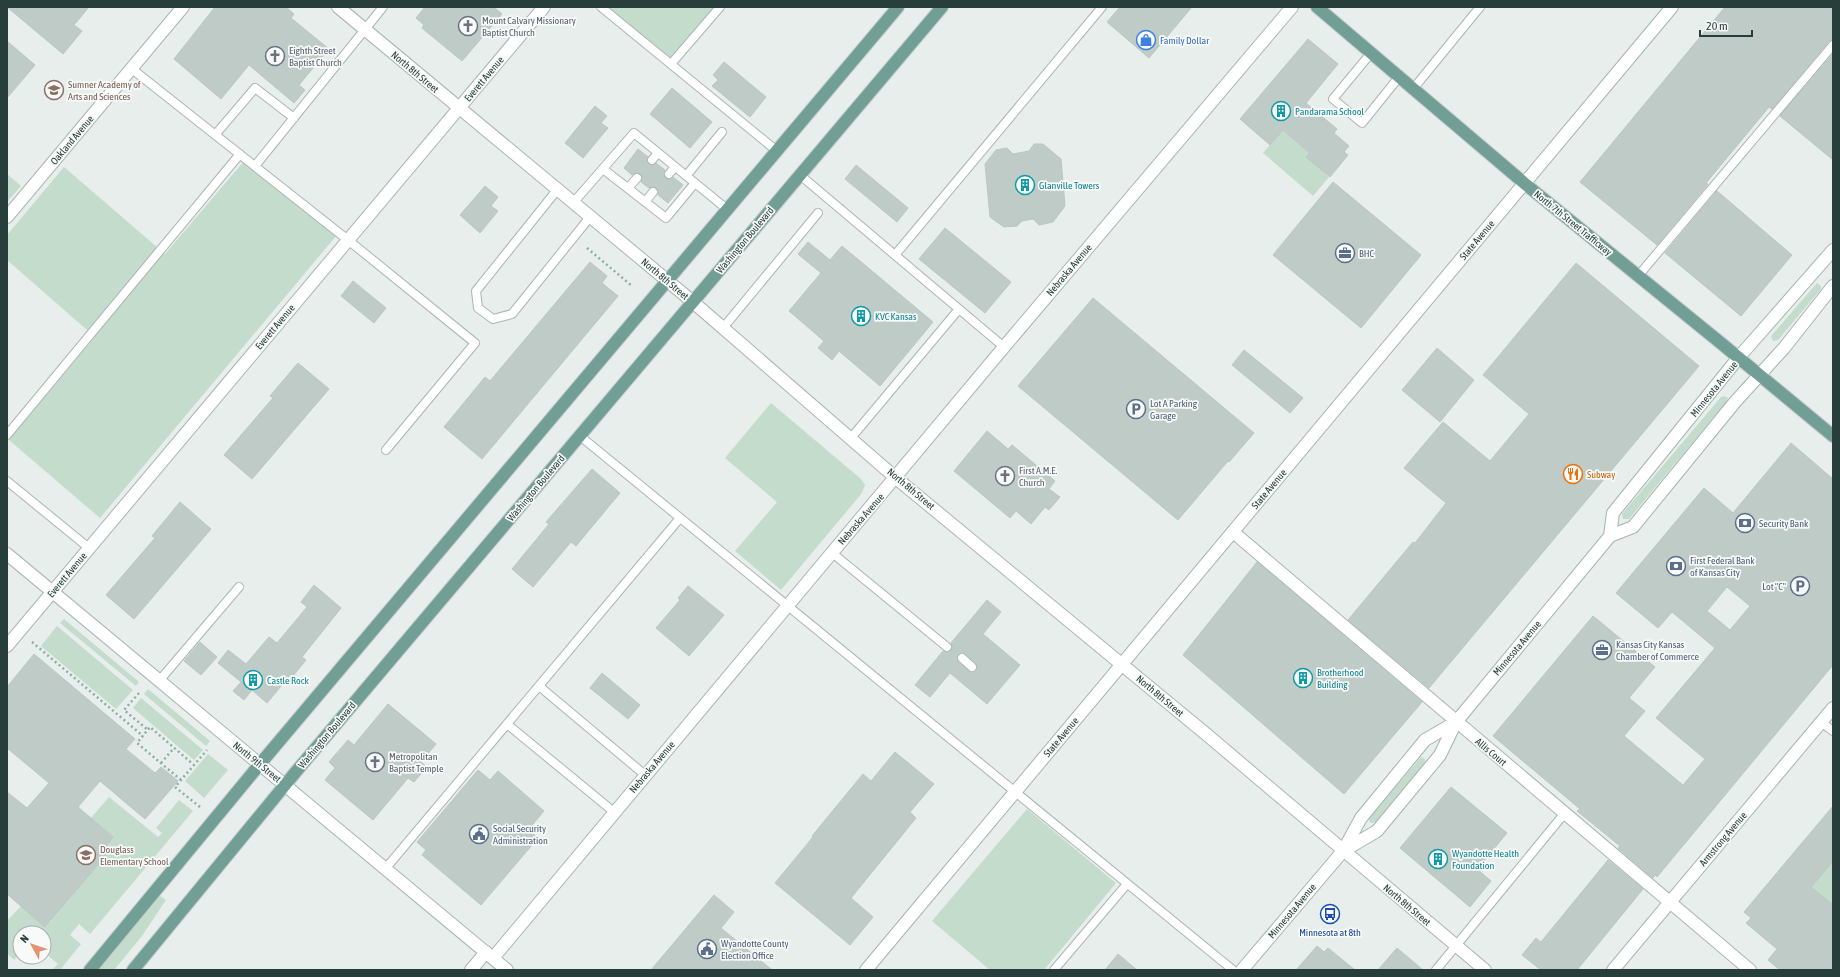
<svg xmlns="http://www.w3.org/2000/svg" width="1840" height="977" viewBox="0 0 1840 977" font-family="'Asap Condensed',sans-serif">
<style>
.green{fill:#c3dccb}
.building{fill:#bfcbc7;stroke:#bac7c2;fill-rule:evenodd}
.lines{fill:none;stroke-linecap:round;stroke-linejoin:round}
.service-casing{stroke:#aab6b2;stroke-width:10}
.minor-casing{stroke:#aab6b2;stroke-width:14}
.secondary-casing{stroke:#a3b5b0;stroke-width:14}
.primary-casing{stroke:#c3c9c8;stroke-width:14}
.path{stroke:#8baea5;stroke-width:2.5;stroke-dasharray:2 3;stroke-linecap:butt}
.service{stroke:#fff;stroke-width:8}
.minor{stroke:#fff;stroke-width:12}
.secondary{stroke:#fff;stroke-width:12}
.primary{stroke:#719e95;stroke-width:12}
.labels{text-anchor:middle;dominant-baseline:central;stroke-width:3.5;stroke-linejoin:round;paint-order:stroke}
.worship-label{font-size:10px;fill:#5b616d;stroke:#f7faf9;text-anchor:start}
.shop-label{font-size:10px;fill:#366cbe;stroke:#f7faf9;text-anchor:start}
.street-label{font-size:10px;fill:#273e3a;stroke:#f7faf9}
.education-label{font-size:10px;fill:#785e54;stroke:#f7faf9;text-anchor:start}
.culture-label{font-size:10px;fill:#0d838f;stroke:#f7faf9;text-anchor:start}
.service-label{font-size:10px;fill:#4e5e75;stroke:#f7faf9;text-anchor:start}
.food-label{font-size:10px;fill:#c56008;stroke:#f7faf9;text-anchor:start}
.transit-label{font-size:10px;fill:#164399;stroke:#f7faf9}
</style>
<rect width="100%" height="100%" fill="#e7eeeb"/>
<!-- green -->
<path class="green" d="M608 7H716L672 60Z
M1283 130 1310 153 1307 157 1329 177 1313 196 1263 153Z
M245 160 336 236 100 518 9 440 95 337 7 260V235L64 167 165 254Z
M7 174 21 186 7 202Z
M1817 283 1821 286V289L1778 340 1773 341 1771 336Z
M1724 396 1728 398 1727 401 1629 519H1623L1622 514 1721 397Z
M771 403 861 479 865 485 862 493 781 590 735 551 777 502 725 458Z
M64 619 139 682 136 686 60 623Z
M57 626 133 690 116 709 41 646Z
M148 689 210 741 206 746 144 694Z
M141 698 203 750 194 760 133 708Z
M208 754 228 770 204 798 185 781Z
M1421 757 1425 759V763L1376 822 1371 823 1369 821 1370 817Z
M109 797 158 837 162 833 156 828 179 800 193 811 90 934 79 924 70 935 81 944 60 970H52L58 964 44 952V933H20V953L14 960 7 953V921L21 906 46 927 108 853 104 849 113 837 91 818Z
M1027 809 1116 883 1044 970H990L932 921Z
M1832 862 1833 863V905L1811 887Z
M160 896 166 900 142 936 114 970H98Z"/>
<!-- building -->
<path class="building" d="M7 7H89L74 25 82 31 63 54Z
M215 7H286L294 14 291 18 329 49 299 85 305 90 294 103 249 65 221 99 174 59Z
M425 7H494L502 14 462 61 422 28 424 25 416 18Z
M1120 7H1192L1149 58 1107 22Z
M1725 7H1833V40L1829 41 1772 109 1769 107 1706 183 1708 184 1657 245 1580 182Z
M1308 39 1338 64 1306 103 1337 129 1334 133 1349 146 1344 152 1348 155 1330 177 1306 157 1310 153 1283 130 1270 145 1240 119Z
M7 41 35 65 7 98Z
M1833 54V160L1780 116Z
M724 62 766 97 750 117 712 86 718 80 713 75Z
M672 88 712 122 690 148 650 114Z
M595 106 607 116 601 123 608 128 583 158 565 143Z
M1034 144H1043L1061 159 1065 206 1053 222 1039 225 1033 219 1022 221 1017 226 1004 227 990 217 985 164 996 150 1007 148 1013 154 1029 151Z
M638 149 648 157 647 161 649 164 653 165 656 163 665 170 664 175 666 178 670 179 673 177 683 185 668 203 658 195V190L656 188H649L641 182 642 177 640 174 636 173 632 175 624 168Z
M856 165 908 208 897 222 845 179Z
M1333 182 1421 255 1361 328 1273 255Z
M485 186 498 197 491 206 498 211 480 233 460 215Z
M1717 191 1792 255 1741 316 1665 253Z
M945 228 1011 282 985 313 919 259Z
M808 242 830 260 842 246 933 322 880 386 839 351 832 360 818 348 824 341 789 311 821 273 798 254Z
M590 262 607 276 602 283 618 296 482 459 444 427 485 377 490 381Z
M1576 263 1699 366 1429 688 1348 620 1413 542 1415 543 1446 503 1404 468 1443 422 1490 461 1529 414 1483 375Z
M353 281 386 308 374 323 341 296Z
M1093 298 1254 433 1229 462 1228 461 1178 520 1018 386Z
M1437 348 1474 380 1440 422 1402 390Z
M1244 350 1303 398 1290 413 1232 365Z
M298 363 329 389 252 479 224 455 273 398 270 396Z
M987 431 1008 449 1012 445 1055 481 1049 489 1060 497 1049 510 1045 507 1031 524 1016 511 1010 518 954 471Z
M1791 443 1833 479V665L1657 877 1655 875 1653 878 1618 848 1620 846 1577 811 1580 809 1493 736 1593 616 1655 667 1629 698 1645 711 1624 736 1683 785 1705 759 1656 718 1715 648 1672 612 1658 628 1616 593 1704 488 1733 513ZM1727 587 1750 606 1730 630 1707 611Z
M592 469 620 493 576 546 571 542 533 587 512 569 549 524 546 522Z
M180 502 211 529 134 619 106 595 155 538 152 536Z
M1257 562 1422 702 1344 794 1183 655Z
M314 585 341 608 302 657 306 660 293 676 291 674 267 703 252 690 244 700 233 691 241 682 218 663 228 650 246 664 269 637 277 643 307 607 301 602Z
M688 586 724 615 689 656 656 628 680 600 678 598Z
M987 600 1001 612 983 634 1020 665 987 704 950 673 930 697 915 685 943 651 946 652 951 651 952 648 951 643ZM960 653 965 654 976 663 977 668 976 671 970 672 958 662 957 657Z
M200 642 217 657 201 675 184 661Z
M34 654 135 739 126 749 155 773 161 767 178 781 145 819 100 781 78 807 113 837 104 849 108 853 45 927 7 894V792L27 808 49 783 7 748V687Z
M602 673 640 705 628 719 590 688Z
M388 704 436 744 421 762 427 767 414 782 408 778 373 820 325 780 335 768 329 762 348 740 354 745Z
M895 752 934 784 910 812 916 818 851 898 873 917 850 945 775 883 813 837 812 836 863 774 871 781Z
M478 770 490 780 498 771 544 811 528 830 538 838 481 905 422 855 426 850 417 842Z
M1451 787 1507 833 1477 869 1491 881 1470 907 1400 848Z
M1833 806V861L1811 887 1833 905V970H1780L1768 960 1777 949 1746 923 1751 918 1744 912Z
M1608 860 1643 889 1577 970H1541L1522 955 1536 938 1541 942Z
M714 895 734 912 721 928 772 970H651Z
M1317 946 1324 952 1328 948 1355 970H1296Z
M1397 948 1423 970H1378Z
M1118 954 1137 970H1105Z"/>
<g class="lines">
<defs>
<path id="service" d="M601 7 777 151
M1371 53 1333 99 1362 123 1399 77
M671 64 720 7
M132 69 348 240 475 343 386 450
M1413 89 1480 7
M215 135 255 88 294 118
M652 160 658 153
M255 166 383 7
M603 169 666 218 695 183
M669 174 675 167
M800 175 1004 347
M686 176 722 132
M628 188 637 178
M557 190 476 291 478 308 493 319 512 314 590 217
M645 202 653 192
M573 203 634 133 728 210
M895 255 1102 7
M1638 276 1833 45
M723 328 818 213
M7 435 240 154
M580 436 1233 970
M851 438 959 309
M7 481 89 548
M831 552 947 647
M962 658 972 667
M159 681 239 587
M539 686 645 775
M1821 722 1833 731
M507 724 614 812
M386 868 680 518
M1054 970 1127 884
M1436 970 1564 814"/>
<path id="minor" d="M338 7 693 302 896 478 1206 734 1485 970
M7 217 183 7
M1233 532 1750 970
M7 554 507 970
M7 646 544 7
M493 958 1004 347 1292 7
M471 970 486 952
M1613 970 1833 708"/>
<path id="secondary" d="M1610 536 1613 513 1739 357 1833 250
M1343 851 1377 831 1440 755 1456 722 1610 536 1633 527 1735 402 1784 348 1833 286
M866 970 1672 7
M1242 970 1343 851 1361 818 1425 740 1456 722"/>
<path id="primary" d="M1317 7 1524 183 1722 344 1833 436
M90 970 260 764 898 7
M133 970 294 774 942 7"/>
</defs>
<!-- service casing -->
<use href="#service" class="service-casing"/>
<!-- minor casing -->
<use href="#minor" class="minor-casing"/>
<!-- secondary casing -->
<use href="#secondary" class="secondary-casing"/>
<!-- primary casing -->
<use href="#primary" class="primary-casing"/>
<!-- path -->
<path class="path" d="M587 248 632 286
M32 642 143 736
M139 693 124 710 148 730
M161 763 174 748
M181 780 137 743 150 727 194 765
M200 807 175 787 207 750"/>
<!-- service -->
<use href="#service" class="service"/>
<!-- minor -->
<use href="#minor" class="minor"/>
<!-- secondary -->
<use href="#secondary" class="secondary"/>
<!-- primary -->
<use href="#primary" class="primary"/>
</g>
<!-- icons -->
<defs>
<symbol id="church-ring" viewBox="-11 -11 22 22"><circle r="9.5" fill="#f7faf9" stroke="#6b7280" stroke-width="1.5"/><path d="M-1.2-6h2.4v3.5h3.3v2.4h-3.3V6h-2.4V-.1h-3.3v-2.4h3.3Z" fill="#6b7280"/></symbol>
<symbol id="shop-ring" viewBox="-11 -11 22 22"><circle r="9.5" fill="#f7faf9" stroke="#3f7fe0" stroke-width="1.5"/><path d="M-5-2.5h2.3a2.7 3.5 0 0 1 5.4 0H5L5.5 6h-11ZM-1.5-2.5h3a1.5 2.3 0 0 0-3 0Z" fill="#3f7fe0"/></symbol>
<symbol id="school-ring" viewBox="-11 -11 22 22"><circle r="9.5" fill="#f7faf9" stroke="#8d6e63" stroke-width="1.5"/><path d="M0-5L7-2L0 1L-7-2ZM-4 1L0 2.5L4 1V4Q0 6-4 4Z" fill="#8d6e63"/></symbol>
<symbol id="building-ring" viewBox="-11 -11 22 22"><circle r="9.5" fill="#f7faf9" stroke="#0f9aa8" stroke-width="1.5"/><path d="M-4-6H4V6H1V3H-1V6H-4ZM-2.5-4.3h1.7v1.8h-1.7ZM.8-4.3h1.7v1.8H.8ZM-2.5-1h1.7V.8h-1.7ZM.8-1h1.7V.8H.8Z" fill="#0f9aa8"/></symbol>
<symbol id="office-ring" viewBox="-11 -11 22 22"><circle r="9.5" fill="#f7faf9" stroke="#5c6f8a" stroke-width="1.5"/><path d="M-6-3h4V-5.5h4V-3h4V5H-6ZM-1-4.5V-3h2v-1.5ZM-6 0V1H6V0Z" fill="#5c6f8a"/></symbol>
<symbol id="parking-ring" viewBox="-11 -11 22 22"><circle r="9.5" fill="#f7faf9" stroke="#5c6f8a" stroke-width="1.5"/><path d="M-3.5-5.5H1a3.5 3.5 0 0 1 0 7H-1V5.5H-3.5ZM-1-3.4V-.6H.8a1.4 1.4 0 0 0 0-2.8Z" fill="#5c6f8a"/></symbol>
<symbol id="restaurant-ring" viewBox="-11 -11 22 22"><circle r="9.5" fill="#f7faf9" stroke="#e8710a" stroke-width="1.5"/><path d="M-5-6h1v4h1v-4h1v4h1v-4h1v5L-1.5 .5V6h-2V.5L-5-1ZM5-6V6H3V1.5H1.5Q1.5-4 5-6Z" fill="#e8710a"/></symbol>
<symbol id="bank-ring" viewBox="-11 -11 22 22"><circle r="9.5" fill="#f7faf9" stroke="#5c6f8a" stroke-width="1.5"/><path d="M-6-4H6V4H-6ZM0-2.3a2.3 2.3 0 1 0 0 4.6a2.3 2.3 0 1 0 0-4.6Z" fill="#5c6f8a"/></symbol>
<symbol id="civic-ring" viewBox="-11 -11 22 22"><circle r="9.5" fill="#f7faf9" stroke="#5c6f8a" stroke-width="1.5"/><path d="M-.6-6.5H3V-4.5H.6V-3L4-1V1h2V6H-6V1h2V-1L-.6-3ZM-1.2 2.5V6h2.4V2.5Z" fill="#5c6f8a"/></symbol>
<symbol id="bus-ring" viewBox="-11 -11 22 22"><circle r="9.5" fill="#f7faf9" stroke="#1a4fb4" stroke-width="1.5"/><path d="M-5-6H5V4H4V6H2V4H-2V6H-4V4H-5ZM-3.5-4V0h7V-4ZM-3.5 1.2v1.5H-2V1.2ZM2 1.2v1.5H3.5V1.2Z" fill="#1a4fb4"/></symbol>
</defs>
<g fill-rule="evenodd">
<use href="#church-ring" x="457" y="15" width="22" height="22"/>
<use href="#shop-ring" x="1135" y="29" width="22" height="22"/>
<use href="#church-ring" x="264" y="45" width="22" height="22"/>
<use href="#school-ring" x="43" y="79" width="22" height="22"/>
<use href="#building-ring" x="1270" y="100" width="22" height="22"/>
<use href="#building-ring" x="1014" y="174" width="22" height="22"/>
<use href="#office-ring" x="1334" y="242" width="22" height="22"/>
<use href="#building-ring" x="850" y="305" width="22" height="22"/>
<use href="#parking-ring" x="1125" y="398" width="22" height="22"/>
<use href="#restaurant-ring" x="1562" y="463" width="22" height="22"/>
<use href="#church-ring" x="994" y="465" width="22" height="22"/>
<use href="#bank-ring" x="1734" y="512" width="22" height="22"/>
<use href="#bank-ring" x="1665" y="555" width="22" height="22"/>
<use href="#parking-ring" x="1789" y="575" width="22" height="22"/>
<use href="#office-ring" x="1591" y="639" width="22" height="22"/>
<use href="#building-ring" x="1292" y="667" width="22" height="22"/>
<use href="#building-ring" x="242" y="669" width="22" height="22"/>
<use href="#church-ring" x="364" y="751" width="22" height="22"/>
<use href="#civic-ring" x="468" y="823" width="22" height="22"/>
<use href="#school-ring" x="75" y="844" width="22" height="22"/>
<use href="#building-ring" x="1427" y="848" width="22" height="22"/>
<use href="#bus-ring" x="1319" y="903" width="22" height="22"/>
<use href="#civic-ring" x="696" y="938" width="22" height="22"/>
</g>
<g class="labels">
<!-- worship labels -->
<g class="worship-label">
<text x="482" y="20">Mount Calvary Missionary<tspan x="482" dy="12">Baptist Church</tspan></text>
<text x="289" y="50">Eighth Street<tspan x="289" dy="12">Baptist Church</tspan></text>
<text x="1019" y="470">First A.M.E.<tspan x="1019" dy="12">Church</tspan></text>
<text x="389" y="756">Metropolitan<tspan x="389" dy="12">Baptist Temple</tspan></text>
</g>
<!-- shop labels -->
<g class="shop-label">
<text x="1160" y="40">Family Dollar</text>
</g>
<!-- street labels -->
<g class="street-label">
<text transform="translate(415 72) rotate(40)">North 8th Street</text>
<text transform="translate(484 79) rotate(-50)">Everett Avenue</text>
<text transform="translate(72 140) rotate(-50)">Oakland Avenue</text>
<text transform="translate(1573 223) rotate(39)">North 7th Street Trafficway</text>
<text transform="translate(745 240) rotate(-50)">Washington Boulevard</text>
<text transform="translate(1477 240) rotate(-50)">State Avenue</text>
<text transform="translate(1069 270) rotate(-50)">Nebraska Avenue</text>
<text transform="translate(665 279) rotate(40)">North 8th Street</text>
<text transform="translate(275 327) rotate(-50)">Everett Avenue</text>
<text transform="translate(1714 389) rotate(-51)">Minnesota Avenue</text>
<text transform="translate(536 488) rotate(-50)">Washington Boulevard</text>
<text transform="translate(911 489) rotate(40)">North 8th Street</text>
<text transform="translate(1269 489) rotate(-50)">State Avenue</text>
<text transform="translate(861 519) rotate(-49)">Nebraska Avenue</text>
<text transform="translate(67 575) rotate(-50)">Everett Avenue</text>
<text transform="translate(1517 648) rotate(-50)">Minnesota Avenue</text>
<text transform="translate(1160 696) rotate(40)">North 8th Street</text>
<text transform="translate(327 735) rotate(-50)">Washington Boulevard</text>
<text transform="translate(1061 737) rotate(-50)">State Avenue</text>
<text transform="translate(1491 752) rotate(40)">Allis Court</text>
<text transform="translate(257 762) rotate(39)">North 9th Street</text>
<text transform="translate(652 767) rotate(-50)">Nebraska Avenue</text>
<text transform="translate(1723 839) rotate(-50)">Armstrong Avenue</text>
<text transform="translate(1407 905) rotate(40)">North 8th Street</text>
<text transform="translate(1292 911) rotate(-50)">Minnesota Avenue</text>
</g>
<!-- education labels -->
<g class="education-label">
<text x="68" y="84">Sumner Academy of<tspan x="68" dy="12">Arts and Sciences</tspan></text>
<text x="100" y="849">Douglass<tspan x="100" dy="12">Elementary School</tspan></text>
</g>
<!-- culture labels -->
<g class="culture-label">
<text x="1295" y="111">Pandarama School</text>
<text x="1039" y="185">Glanville Towers</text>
<text x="875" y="316">KVC Kansas</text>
<text x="1317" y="672">Brotherhood<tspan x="1317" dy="12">Building</tspan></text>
<text x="267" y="680">Castle Rock</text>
<text x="1452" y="853">Wyandotte Health<tspan x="1452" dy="12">Foundation</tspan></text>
</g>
<!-- service labels -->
<g class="service-label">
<text x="1359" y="253">BHC</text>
<text x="1150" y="403">Lot A Parking<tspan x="1150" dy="12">Garage</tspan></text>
<text x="1759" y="523">Security Bank</text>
<text x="1690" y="560">First Federal Bank<tspan x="1690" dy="12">of Kansas City</tspan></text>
<text x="1786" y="586" text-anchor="end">Lot "C"</text>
<text x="1616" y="644">Kansas City Kansas<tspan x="1616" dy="12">Chamber of Commerce</tspan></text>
<text x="493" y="828">Social Security<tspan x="493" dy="12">Administration</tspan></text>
<text x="721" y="943">Wyandotte County<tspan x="721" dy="12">Election Office</tspan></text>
</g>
<!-- food labels -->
<g class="food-label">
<text x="1587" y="474">Subway</text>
</g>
<!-- transit labels -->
<g class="transit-label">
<text x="1330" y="932">Minnesota at 8th</text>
</g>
</g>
<!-- border -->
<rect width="1840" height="977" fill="none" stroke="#273e3a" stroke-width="16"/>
<!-- north arrow -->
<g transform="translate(32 945) rotate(310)"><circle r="19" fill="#f7faf9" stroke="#a4afad"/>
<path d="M0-3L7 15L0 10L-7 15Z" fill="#e39370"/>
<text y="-6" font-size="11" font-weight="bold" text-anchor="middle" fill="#273e3a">N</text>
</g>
<!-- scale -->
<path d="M1700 30v6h52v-6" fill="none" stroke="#273e3a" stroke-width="2"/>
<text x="1706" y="30" font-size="12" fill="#273e3a" stroke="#f7faf9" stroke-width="3" paint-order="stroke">20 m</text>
</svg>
